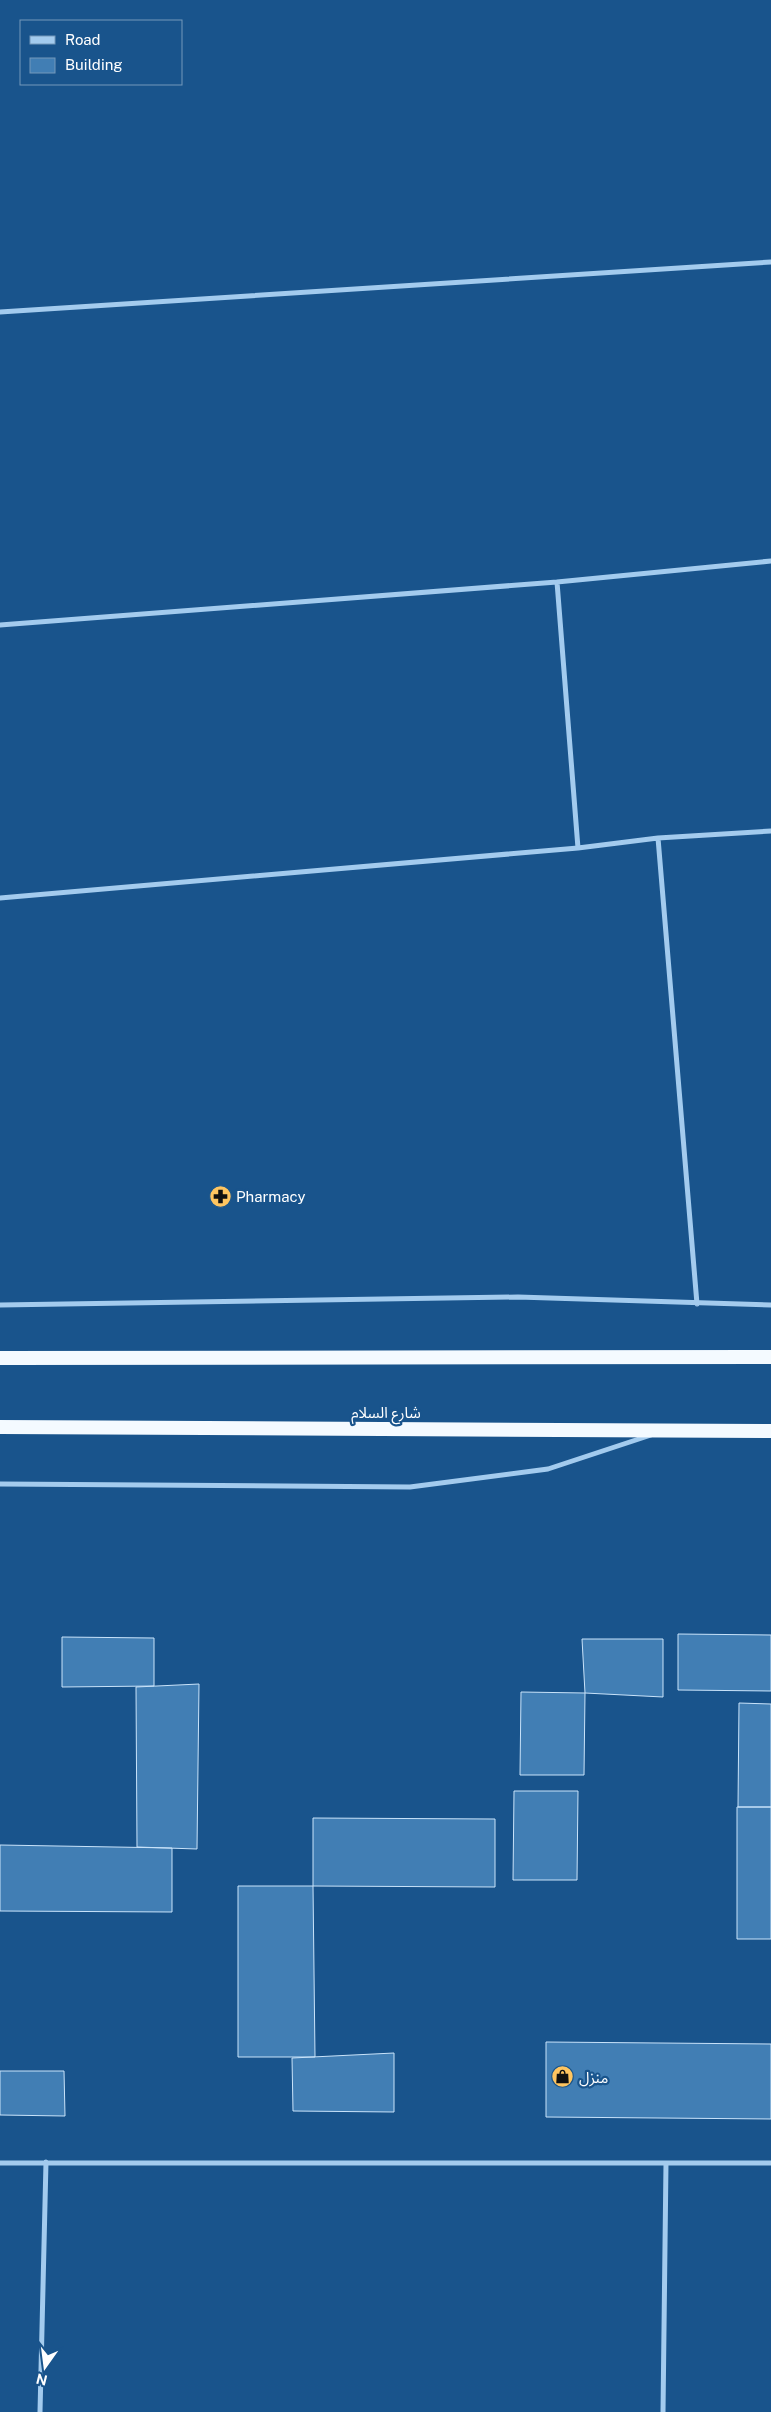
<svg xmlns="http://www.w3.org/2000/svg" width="771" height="2412" viewBox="0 0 771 2412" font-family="'Public Sans','Noto Sans Arabic',sans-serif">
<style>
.building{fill:#417eb4;stroke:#c9e3fa}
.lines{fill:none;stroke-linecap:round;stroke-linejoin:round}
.minor{stroke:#a3cbee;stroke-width:5}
.trunk{stroke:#f4faff;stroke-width:14}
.labels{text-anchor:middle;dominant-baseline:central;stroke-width:4.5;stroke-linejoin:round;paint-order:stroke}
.poi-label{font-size:15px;fill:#fff;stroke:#19548c;text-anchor:start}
.street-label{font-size:15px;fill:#fff;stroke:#19548c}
</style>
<rect width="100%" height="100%" fill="#19548c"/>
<!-- building -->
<path class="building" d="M678 1634 771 1635V1691L678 1690Z
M62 1637 154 1638V1686L62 1687Z
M582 1639H663V1697L585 1693Z
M199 1684 197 1849 137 1847 136 1687Z
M521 1692 585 1693 584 1775H520Z
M739 1703 771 1704V1807H738Z
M514 1791H578L577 1880H513Z
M737 1807H771V1939H737Z
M313 1818 495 1819V1887L313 1886Z
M0 1845 172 1848V1912L0 1911Z
M238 1886H313L315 2057H238Z
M546 2042 771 2044V2119L546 2117Z
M394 2053V2112L293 2111 292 2058Z
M0 2071H64L65 2116 0 2115Z"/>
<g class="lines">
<!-- minor -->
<path class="minor" d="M0 312 771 262
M557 582 578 848
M0 625 557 582 771 561
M658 838 697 1304
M0 898 578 848 658 838 771 831
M0 1305 518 1297 771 1305
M0 1484 410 1487 548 1469 651 1435
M0 2163H771
M40 2412 46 2162
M663 2412 666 2163"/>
<!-- trunk -->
<path class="trunk" d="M0 1358 771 1357
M0 1427 771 1431"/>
</g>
<!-- icons -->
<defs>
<symbol id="pharmacy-disc" viewBox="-11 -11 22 22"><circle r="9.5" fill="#ffc560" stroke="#19548c"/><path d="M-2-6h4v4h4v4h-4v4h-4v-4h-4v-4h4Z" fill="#111"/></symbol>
<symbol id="shop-disc" viewBox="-11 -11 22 22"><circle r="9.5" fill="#ffc560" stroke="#19548c"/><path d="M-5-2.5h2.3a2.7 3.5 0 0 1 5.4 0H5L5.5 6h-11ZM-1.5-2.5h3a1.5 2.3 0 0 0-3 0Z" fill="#111"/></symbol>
</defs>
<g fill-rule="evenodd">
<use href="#pharmacy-disc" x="208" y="1184" width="25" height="25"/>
<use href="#shop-disc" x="550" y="2064" width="25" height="25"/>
</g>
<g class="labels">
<!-- poi labels -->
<g class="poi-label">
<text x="236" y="1196">Pharmacy</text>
<text x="579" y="2077">منزل</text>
</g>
<!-- street labels -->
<g class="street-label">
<text x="386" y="1412">شارع السلام</text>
</g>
</g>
<!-- legend -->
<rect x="20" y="20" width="162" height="65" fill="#19548c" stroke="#7598ba"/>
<rect x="30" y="36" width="25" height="8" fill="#a3cbee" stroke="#7598ba"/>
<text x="65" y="45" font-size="15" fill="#ffffff">Road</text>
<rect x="30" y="58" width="25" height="15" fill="#417eb4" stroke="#7598ba"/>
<text x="65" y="70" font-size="15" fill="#ffffff">Building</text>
<!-- north arrow -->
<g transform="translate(45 2367) rotate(194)" stroke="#19548c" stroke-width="4" paint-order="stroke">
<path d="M0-4L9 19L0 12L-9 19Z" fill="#ffffff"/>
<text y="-8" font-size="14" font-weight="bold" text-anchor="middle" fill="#ffffff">N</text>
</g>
</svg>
